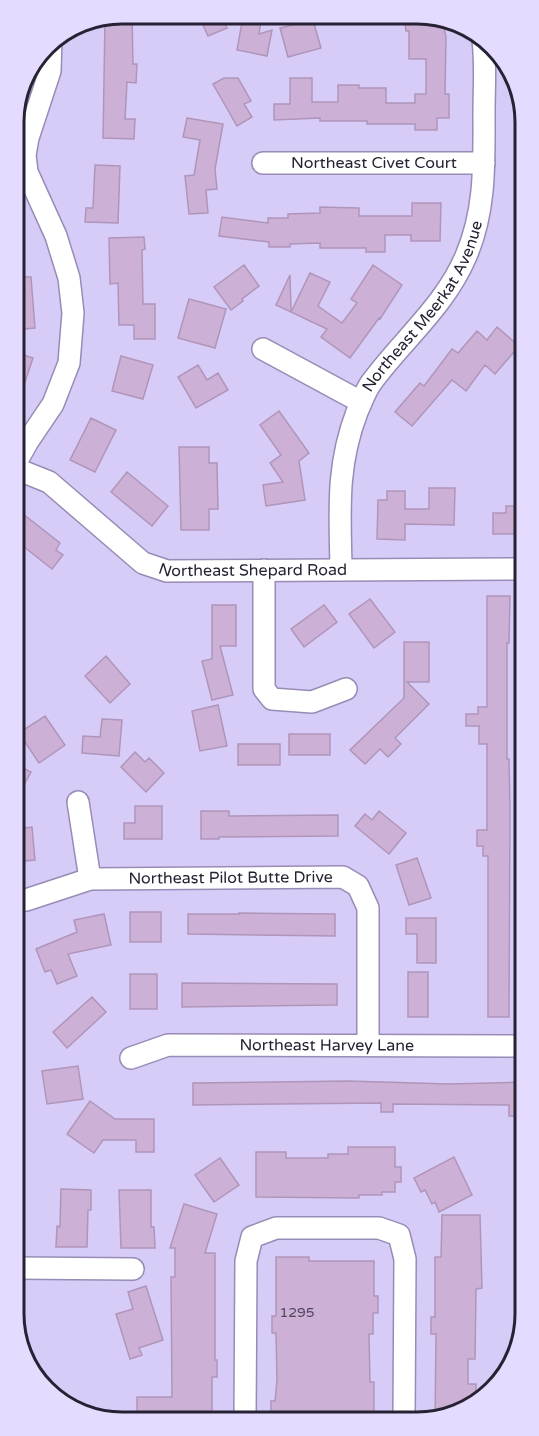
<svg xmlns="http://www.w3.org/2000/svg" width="539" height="1436" viewBox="0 0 539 1436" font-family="'Varela Round',sans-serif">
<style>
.building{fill:#ccb0d6;stroke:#b095ba;stroke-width:1.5}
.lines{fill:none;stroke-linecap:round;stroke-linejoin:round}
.minor-casing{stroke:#978cb5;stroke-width:24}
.minor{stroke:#fff;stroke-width:21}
.labels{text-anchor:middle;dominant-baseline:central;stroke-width:5;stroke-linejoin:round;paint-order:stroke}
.number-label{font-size:14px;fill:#50465c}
.street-label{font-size:16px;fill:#272233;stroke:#e4dbfe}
.rim{fill:none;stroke:#272233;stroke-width:3}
</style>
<rect width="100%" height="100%" fill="#d7ccf8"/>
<!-- building -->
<path class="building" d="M122 14H132L133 64H137L136 83 127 82 125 119H135L134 139 103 138 105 20Z
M198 14H220L227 28 208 36Z
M404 15 438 16 442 18 446 37 445 94H449V118H437V130H415V124H367V121H320V118L274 120V104H290V78H312V102H338V85H359V88H386V103H415V94H426V59H409V31H406Z
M243 17 261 21 259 34 272 30 267 56 237 50Z
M313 20 321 48 288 57 280 28Z
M224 78H238L251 101 244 104 252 117 237 126 213 84Z
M187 118 223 124 215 169 217 189 206 190 208 213 189 214 185 176 194 175 200 140 183 137Z
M95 165 120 166 118 223 85 222 86 208H93Z
M412 203H441L440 241H411V235H385V252H366V248H320V243L290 244V247H269V242L219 236 222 217 268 223V218H288V214L320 213V207L359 208V216H412Z
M144 237 145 249 142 250 143 304H155V339H134V325H119L118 283 110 284 109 238Z
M18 253 25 277H31L35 328 14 330V254Z
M244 265 259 286 242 299 243 301 231 310 214 287Z
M373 265 402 285 380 319 379 318 350 358 321 337 327 329 276 305 290 275 291 312 310 273 330 282 318 306 342 323 357 303 351 299Z
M189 299 226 309 215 348 178 338Z
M497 327 519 346 495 374 485 365 466 391 452 380 412 426 395 412 420 383 424 386 452 349 458 353 477 331 487 340Z
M14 352 33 358 16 409 14 408Z
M121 356 153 365 143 399 112 391Z
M198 365 207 380 218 373 228 390 196 408 178 377Z
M279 411 309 453 299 461 305 500 266 506 263 485 283 482 270 463 281 455 260 425Z
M91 418 116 430 95 472 70 460Z
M179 447H209V463H217L218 509H209V530H181Z
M127 472 168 506 152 526 111 492Z
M429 488H455L454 525 405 524V540L377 539 378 500H387V491H405V509H429Z
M506 506H524V534H493V513H506Z
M23 514 60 543 56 550 63 555 52 569 14 539V524Z
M487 596H510L509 643H507V759H509L510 810 509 1017H488V856H483V846H477V830H487V744H479V726H466V714H478V707H487Z
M370 599 395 632 374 648 349 614Z
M212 605H236V646H220L233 695 212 700 202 661 212 659Z
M324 605 337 622 304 647 291 629Z
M404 642H429V682H407L429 704 395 738 401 744 388 757 380 749 365 764 350 750 404 698Z
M106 656 130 684 110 703 85 676Z
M218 705 227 746 200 751 192 711Z
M45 716 65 745 39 763 19 733Z
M102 719 122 720 119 756 82 753 83 736 100 737Z
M289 734H330V755H289Z
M238 744H280V765H238Z
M135 752 145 762 149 758 164 773 146 792 121 767Z
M15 764 31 772 15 801Z
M135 806H162V839H124V823H135Z
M201 811H229V816L338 815V836L219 837V839H201Z
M379 811 406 833 389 854 355 826 365 814 372 820Z
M32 827 35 860 15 862V829Z
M417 858 431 898 409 905 396 865Z
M130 912H161V942H130Z
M239 913 335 914V936L188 934V914H239Z
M104 914 111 945 68 954 77 976 57 984 51 970 45 972 36 949 77 932 74 920Z
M406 918H436V963H417V934H406Z
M408 972H428V1017H408Z
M130 974H157V1009H130Z
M182 983 337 984V1005L182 1007Z
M92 997 106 1012 67 1048 53 1032Z
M78 1066 83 1099 47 1104 42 1071Z
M348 1081 449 1084 525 1082V1116H509V1105L393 1104V1112H381V1103L193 1105V1083Z
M90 1101 115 1119H154V1152H136V1140H103L94 1153 67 1134Z
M348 1147H395V1167H401V1182H395V1192H382V1195H359V1198L256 1197V1152H286V1158H328V1154H348Z
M454 1157 472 1195 439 1212 435 1202 432 1204 425 1190 421 1192 414 1178Z
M220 1158 239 1185 214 1202 195 1175Z
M61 1189 91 1190V1210H88L87 1247H56L57 1226 60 1227Z
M119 1190H151V1227H154L155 1248H121Z
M184 1204 217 1214 205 1253H215V1360H217V1377H212V1420H137V1397H172L171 1277H175V1248H170Z
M442 1215H480L482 1288 476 1289 475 1359H468V1384H476V1398L435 1420 436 1334H431V1317H435V1257H441Z
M276 1257H309V1261H374V1296H378V1313H373V1334H369L370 1382H374V1420L271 1419V1401H275L277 1380 276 1333H272V1316H276Z
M146 1286 163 1340 139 1348 142 1355 130 1359 116 1314 133 1309 128 1292Z"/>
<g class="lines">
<defs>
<g id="minor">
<path id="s1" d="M263 163H484"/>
<path d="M263 349 361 402"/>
<path d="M14 466 28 441 53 404 69 363 73 313 69 278 56 236 27 172 25 155 28 138 50 71 51 40"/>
<path id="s2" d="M14 468 49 482 143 563 167 571 524 569"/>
<path id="s3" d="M341 569C340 511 336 467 357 412 362 401 366 388 374 379 405 338 446 304 466 256 486 210 484 162 484 113 484 89 486 64 483 40"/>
<path d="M264 570V689L272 699 312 702 346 689"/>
<path d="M78 802 90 879"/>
<path id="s4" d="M15 901 26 900 90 879 343 877 358 886 368 908V1045"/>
<path id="s5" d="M131 1058 168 1045 525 1046"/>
<path d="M16 1268 133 1269"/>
<path d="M245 1420 246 1261 252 1237 276 1228H379L399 1235 405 1259 404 1420"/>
</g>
</defs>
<!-- minor casing -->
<use href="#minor" class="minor-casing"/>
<!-- minor -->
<use href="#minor" class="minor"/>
</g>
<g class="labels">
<!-- number labels -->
<g class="number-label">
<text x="297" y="1312">1295</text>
</g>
<!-- street labels -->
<g class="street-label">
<text stroke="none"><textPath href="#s1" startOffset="111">Northeast Civet Court</textPath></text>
<text stroke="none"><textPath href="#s3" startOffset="285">Northeast Meerkat Avenue</textPath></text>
<text stroke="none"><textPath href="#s2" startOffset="273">Northeast Shepard Road</textPath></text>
<text stroke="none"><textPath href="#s4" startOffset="219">Northeast Pilot Butte Drive</textPath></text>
<text stroke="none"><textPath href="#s5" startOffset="198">Northeast Harvey Lane</textPath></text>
</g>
</g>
<!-- crop -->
<path d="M0 0H539V1436H0ZM122 24H417A98 98 0 0 1 515 122V1314A98 98 0 0 1 417 1412H122A98 98 0 0 1 24 1314V122A98 98 0 0 1 122 24Z" fill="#e4dbfe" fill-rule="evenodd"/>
<path class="rim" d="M122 24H417A98 98 0 0 1 515 122V1314A98 98 0 0 1 417 1412H122A98 98 0 0 1 24 1314V122A98 98 0 0 1 122 24Z"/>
</svg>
